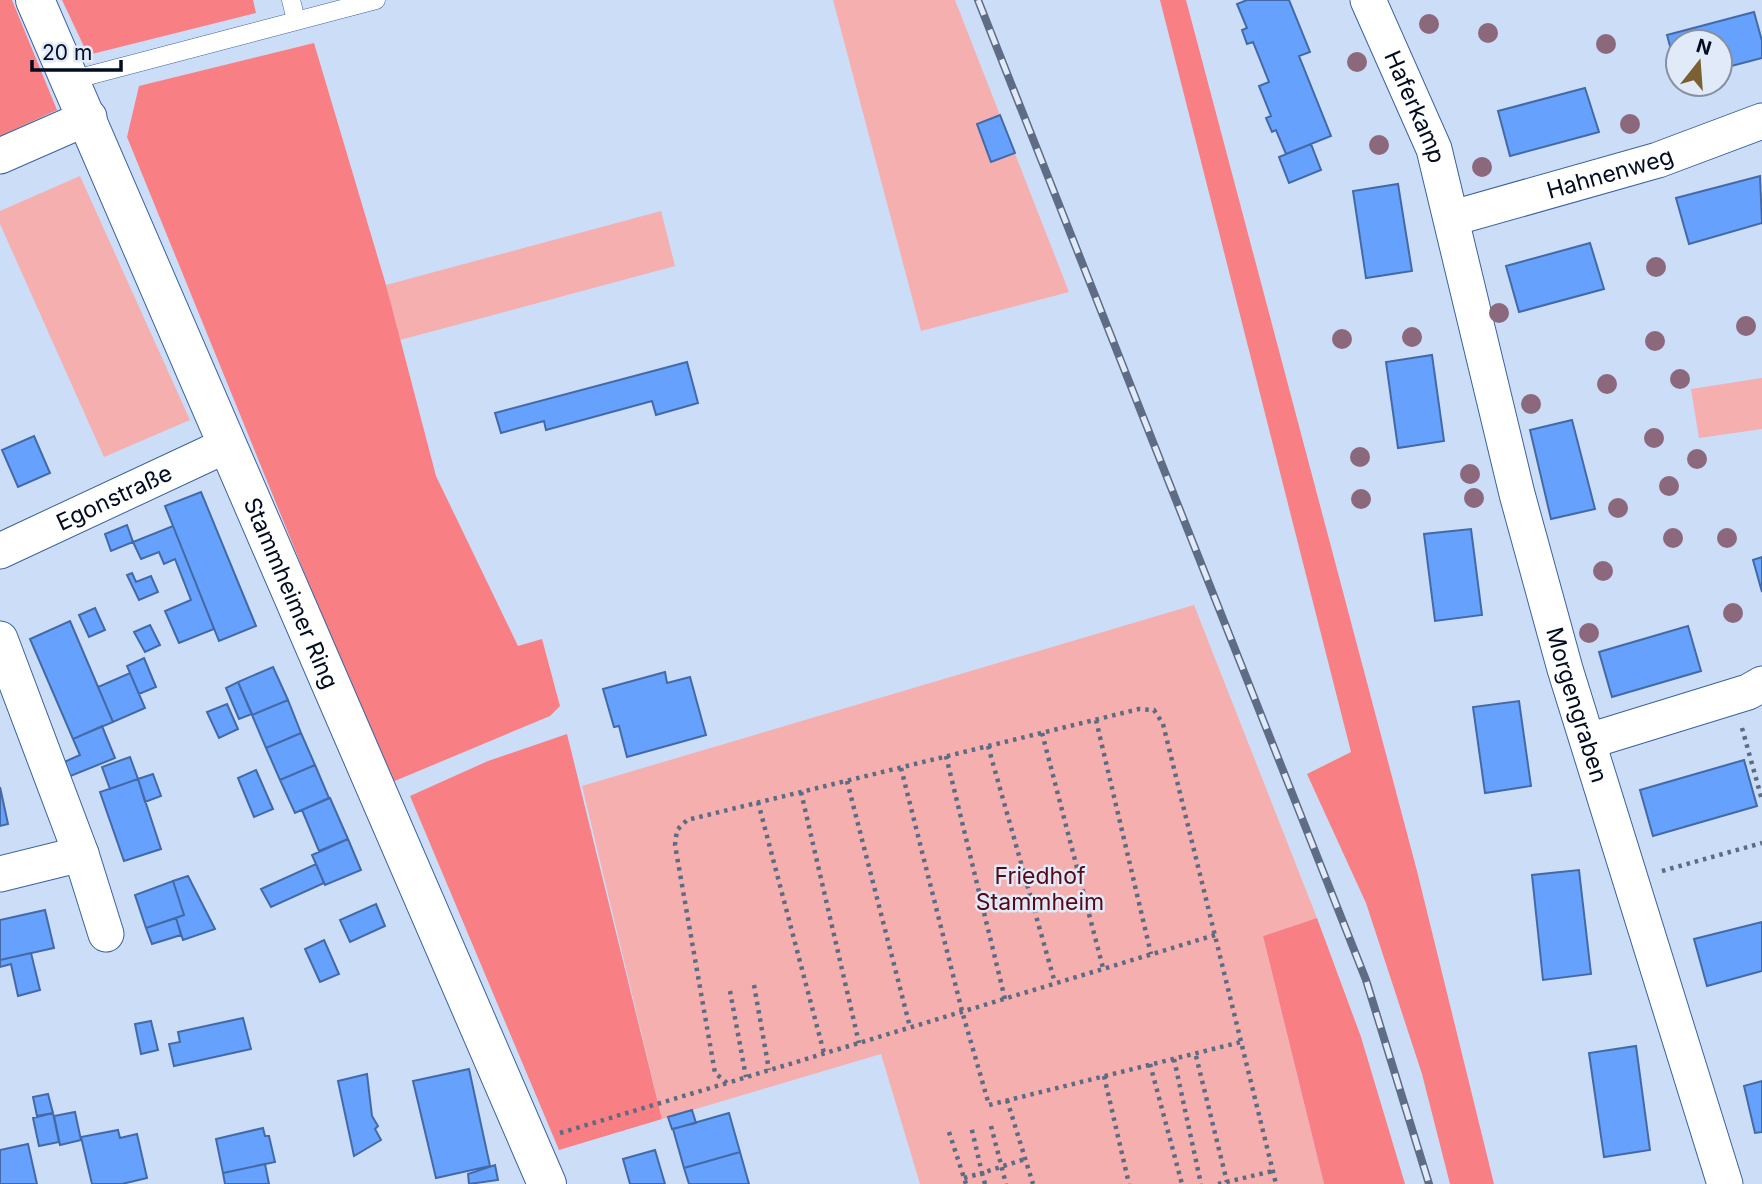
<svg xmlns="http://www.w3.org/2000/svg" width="1762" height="1184" viewBox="0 0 1762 1184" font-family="Inter,sans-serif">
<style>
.green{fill:#f5afaf}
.forest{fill:#f87f84}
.building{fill:#66a1fd;stroke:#436aa6;stroke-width:2}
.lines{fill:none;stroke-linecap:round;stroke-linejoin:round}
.lane-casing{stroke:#3b629d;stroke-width:19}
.street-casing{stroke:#3b629d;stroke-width:37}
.secondary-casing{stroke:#3b629d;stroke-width:40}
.path{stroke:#5d6b83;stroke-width:4.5;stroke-dasharray:3.5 5;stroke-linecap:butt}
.lane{stroke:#fff;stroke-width:18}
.street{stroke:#fff;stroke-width:35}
.secondary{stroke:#fff;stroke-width:38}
.rail-casing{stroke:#5f6c85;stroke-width:8}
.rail{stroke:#e1eaf8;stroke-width:5;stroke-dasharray:16;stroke-linecap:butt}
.tree{fill:#8b687b}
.labels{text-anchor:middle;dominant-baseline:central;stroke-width:5;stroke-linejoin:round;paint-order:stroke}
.street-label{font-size:23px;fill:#010b22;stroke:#e1eaf8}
.park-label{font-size:23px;fill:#550815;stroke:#e1eaf8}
</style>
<rect width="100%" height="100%" fill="#ccddf8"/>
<!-- green -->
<path class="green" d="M833 0H955L1069 292 921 331Z
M80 176 190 420 104 457 0 224V211Z
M661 211 675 266 400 340 386 285Z
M1762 378V429L1699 438 1691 389Z
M1194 605 1317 918 1263 936 1324 1184H920L881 1054 662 1119 582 786Z"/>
<!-- forest -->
<path class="forest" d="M0 0H12L57 110 0 136Z
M62 0H253L256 13 88 55Z
M1160 0H1186L1417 871 1494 1184H1450L1422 1074 1366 903 1307 774 1351 752Z
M314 43 386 285 436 476 518 646 542 639 560 706 550 716 390 783 127 137 139 86Z
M567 734 662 1119 559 1150 410 796 488 761Z
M1317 918 1361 1037 1405 1184H1324L1263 936Z"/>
<!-- building -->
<path class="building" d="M1247 0H1289L1310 52 1299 56 1331 136 1286 154 1276 130 1272 132 1266 118 1271 116 1259 86 1269 82 1253 42 1247 44 1242 30 1247 28 1237 4Z
M1754 12 1762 41V58L1720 69V42H1678V76L1667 35Z
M1585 88 1599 132 1510 156 1498 111Z
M1000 115 1015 153 991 162 977 124Z
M1311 144 1321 170 1289 183 1279 157Z
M1760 176 1762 223 1689 244 1676 198Z
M1398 184 1412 271 1366 278 1353 191Z
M1590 243 1604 289 1519 312 1506 266Z
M1432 355 1444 441 1398 448 1386 362Z
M687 362 698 403 656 415 652 401 546 430 544 421 501 433 495 413Z
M1572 420 1595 509 1551 519 1530 430Z
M34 436 50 473 18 487 2 450Z
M201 492 256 626 219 641 165 506Z
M127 525 133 542 111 551 105 534Z
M173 526 214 629 179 643 165 611 191 600 175 559 164 564 159 552 141 559 133 542Z
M1471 529 1482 615 1435 621 1424 534Z
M1762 557V592L1753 560Z
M132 573 136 582 151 576 158 592 139 600 127 575Z
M95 608 105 630 89 637 79 615Z
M70 621 113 722 73 739 30 639Z
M150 625 160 645 145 652 134 632Z
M1688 626 1701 671 1612 697 1599 652Z
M144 658 156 687 139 694 127 666Z
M273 667 288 700 252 715 238 682Z
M665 672 667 683 690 677 706 735 627 757 619 726 614 727 603 689Z
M130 673 145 708 113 722 98 687Z
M238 682 252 714 239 719 226 688Z
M288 700 301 733 266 748 252 715Z
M1519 701 1531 786 1485 793 1473 707Z
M227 704 238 729 219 738 207 712Z
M102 726 115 758 68 777 62 763 80 755 73 739Z
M301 733 315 765 280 780 266 748Z
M130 757 138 779 110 789 102 767Z
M1744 760 1757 806 1653 836 1640 790Z
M315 765 329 798 295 813 280 780Z
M256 770 273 809 254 817 238 778Z
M153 774 161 796 145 802 138 779Z
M138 779 161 849 124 861 100 792Z
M0 787 8 824 0 826Z
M330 798 348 839 319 851 302 810Z
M348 839 361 870 325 885 312 855Z
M316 864 324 883 271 907 261 889Z
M1579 870 1591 974 1543 980 1532 875Z
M188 876 215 929 183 940 176 918 184 915 173 881Z
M173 881 184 915 146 928 135 895Z
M376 904 385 926 350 942 340 920Z
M45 910 54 948 0 960V920Z
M176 918 181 935 152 944 146 928Z
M1762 922V971L1707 986 1694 939Z
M324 940 339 974 320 982 305 949Z
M31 953 40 990 18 996 11 964 0 967V960Z
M243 1018 251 1049 174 1066 169 1044 180 1042 178 1032Z
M151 1021 158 1050 141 1054 135 1024Z
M1636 1046 1650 1150 1604 1157 1589 1053Z
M469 1069 490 1166 436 1178 413 1081Z
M367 1074 372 1116 378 1126 375 1129 381 1140 354 1156 338 1081Z
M1762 1081V1132L1755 1133 1744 1086Z
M48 1094 53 1113 37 1116 33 1097Z
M692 1110 696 1123 672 1129 668 1117Z
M75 1112 81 1140 60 1145 54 1116Z
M53 1113 59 1142 39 1146 33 1118Z
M729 1113 740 1152 684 1168 673 1129Z
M263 1128 265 1136H269L275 1162 223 1173 216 1139Z
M118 1130 120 1138 137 1134 147 1178 122 1184H92L81 1137Z
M28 1144 37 1184H0V1150Z
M655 1150 665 1184H630L623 1159Z
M740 1152 749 1184H689L684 1168Z
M265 1164 269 1184H225L223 1173Z
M495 1165 498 1180 469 1184 468 1174Z"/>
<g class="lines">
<defs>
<path id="lane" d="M291 0 296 20
M72 80 376 0"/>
<g id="street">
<path id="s1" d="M1368 0 1434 149 1517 494 1565 669 1725 1184"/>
<path d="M0 156 89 117"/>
<path id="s2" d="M1453 218 1658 160 1762 121"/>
<path id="s3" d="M0 551 227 445"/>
<path d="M0 639 81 854 106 934"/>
<path d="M1589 741 1748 692 1762 684"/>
<path d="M0 874 81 854"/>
</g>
<g id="secondary">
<path id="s4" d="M35 0C208 394 373 791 547 1184"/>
</g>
</defs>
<!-- lane casing -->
<use href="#lane" class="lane-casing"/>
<!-- street casing -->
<use href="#street" class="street-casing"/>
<!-- secondary casing -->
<use href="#secondary" class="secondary-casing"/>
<!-- path -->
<path class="path" d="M1096 720 1151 954
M1742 728 1762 800
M1042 733 1103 968
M988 746 1055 983
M946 756 1005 999
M901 768 962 1011 989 1105 1241 1042
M847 781 910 1027
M801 792 859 1043
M758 802 824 1053
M1662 871 1762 843
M1215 935 727 1083 715 1073 675 845 677 830 687 820 1139 709 1154 710 1163 724 1276 1184
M754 985 769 1070
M730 991 746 1077
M1196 1056 1227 1182
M1174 1059 1201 1184
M1150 1064 1182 1184
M1104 1076 1129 1184
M1007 1100 1033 1184
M991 1126 1006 1184
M949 1132 966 1184
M560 1133 727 1083
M964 1178 982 1173 971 1126
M985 1184 982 1173 1025 1159
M1218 1184 1273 1171"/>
<!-- lane -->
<use href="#lane" class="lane"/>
<!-- street -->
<use href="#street" class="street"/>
<!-- secondary -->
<use href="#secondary" class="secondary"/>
<defs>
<path id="rail" d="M978 0 1366 980 1429 1184"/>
</defs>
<!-- rail casing -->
<use href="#rail" class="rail-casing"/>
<!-- rail -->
<use href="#rail" class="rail"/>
</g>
<!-- trees -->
<g class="tree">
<circle cx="1429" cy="24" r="10"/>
<circle cx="1488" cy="33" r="10"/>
<circle cx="1606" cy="44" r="10"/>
<circle cx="1357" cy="62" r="10"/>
<circle cx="1630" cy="124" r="10"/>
<circle cx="1379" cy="145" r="10"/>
<circle cx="1482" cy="167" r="10"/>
<circle cx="1656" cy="267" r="10"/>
<circle cx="1499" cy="313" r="10"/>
<circle cx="1746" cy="326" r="10"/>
<circle cx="1412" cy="337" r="10"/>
<circle cx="1342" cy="339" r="10"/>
<circle cx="1655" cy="341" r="10"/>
<circle cx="1680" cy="379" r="10"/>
<circle cx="1607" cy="384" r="10"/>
<circle cx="1531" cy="404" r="10"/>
<circle cx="1654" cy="438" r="10"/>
<circle cx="1360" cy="457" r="10"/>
<circle cx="1697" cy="459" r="10"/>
<circle cx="1470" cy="474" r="10"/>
<circle cx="1669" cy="486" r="10"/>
<circle cx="1474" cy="498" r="10"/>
<circle cx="1361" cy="499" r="10"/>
<circle cx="1618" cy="508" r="10"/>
<circle cx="1673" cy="538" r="10"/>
<circle cx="1727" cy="538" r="10"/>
<circle cx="1603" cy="571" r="10"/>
<circle cx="1733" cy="613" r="10"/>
<circle cx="1589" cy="633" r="10"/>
</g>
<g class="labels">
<!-- street labels -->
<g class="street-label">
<text stroke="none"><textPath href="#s1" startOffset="117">Haferkamp</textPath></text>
<text stroke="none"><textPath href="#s2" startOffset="163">Hahnenweg</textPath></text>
<text stroke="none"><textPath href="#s3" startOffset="126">Egonstraße</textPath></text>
<text stroke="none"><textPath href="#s4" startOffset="646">Stammheimer Ring</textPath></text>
<text stroke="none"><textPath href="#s1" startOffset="737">Morgengraben</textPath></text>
</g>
<!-- park labels -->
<g class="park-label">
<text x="1040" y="876">Friedhof<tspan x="1040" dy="26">Stammheim</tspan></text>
</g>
</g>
<!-- north arrow -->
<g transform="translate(1699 63) rotate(17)"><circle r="33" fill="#e1eaf8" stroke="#8791a2" stroke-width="2"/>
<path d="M0-5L12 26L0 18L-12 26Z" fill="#7b6032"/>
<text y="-10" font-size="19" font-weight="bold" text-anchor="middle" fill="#010b22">N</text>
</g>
<!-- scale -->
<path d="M32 60v10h89v-10" fill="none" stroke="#010b22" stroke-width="3.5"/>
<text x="42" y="60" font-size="21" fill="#010b22" stroke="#e1eaf8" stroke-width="5" paint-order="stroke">20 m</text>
</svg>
